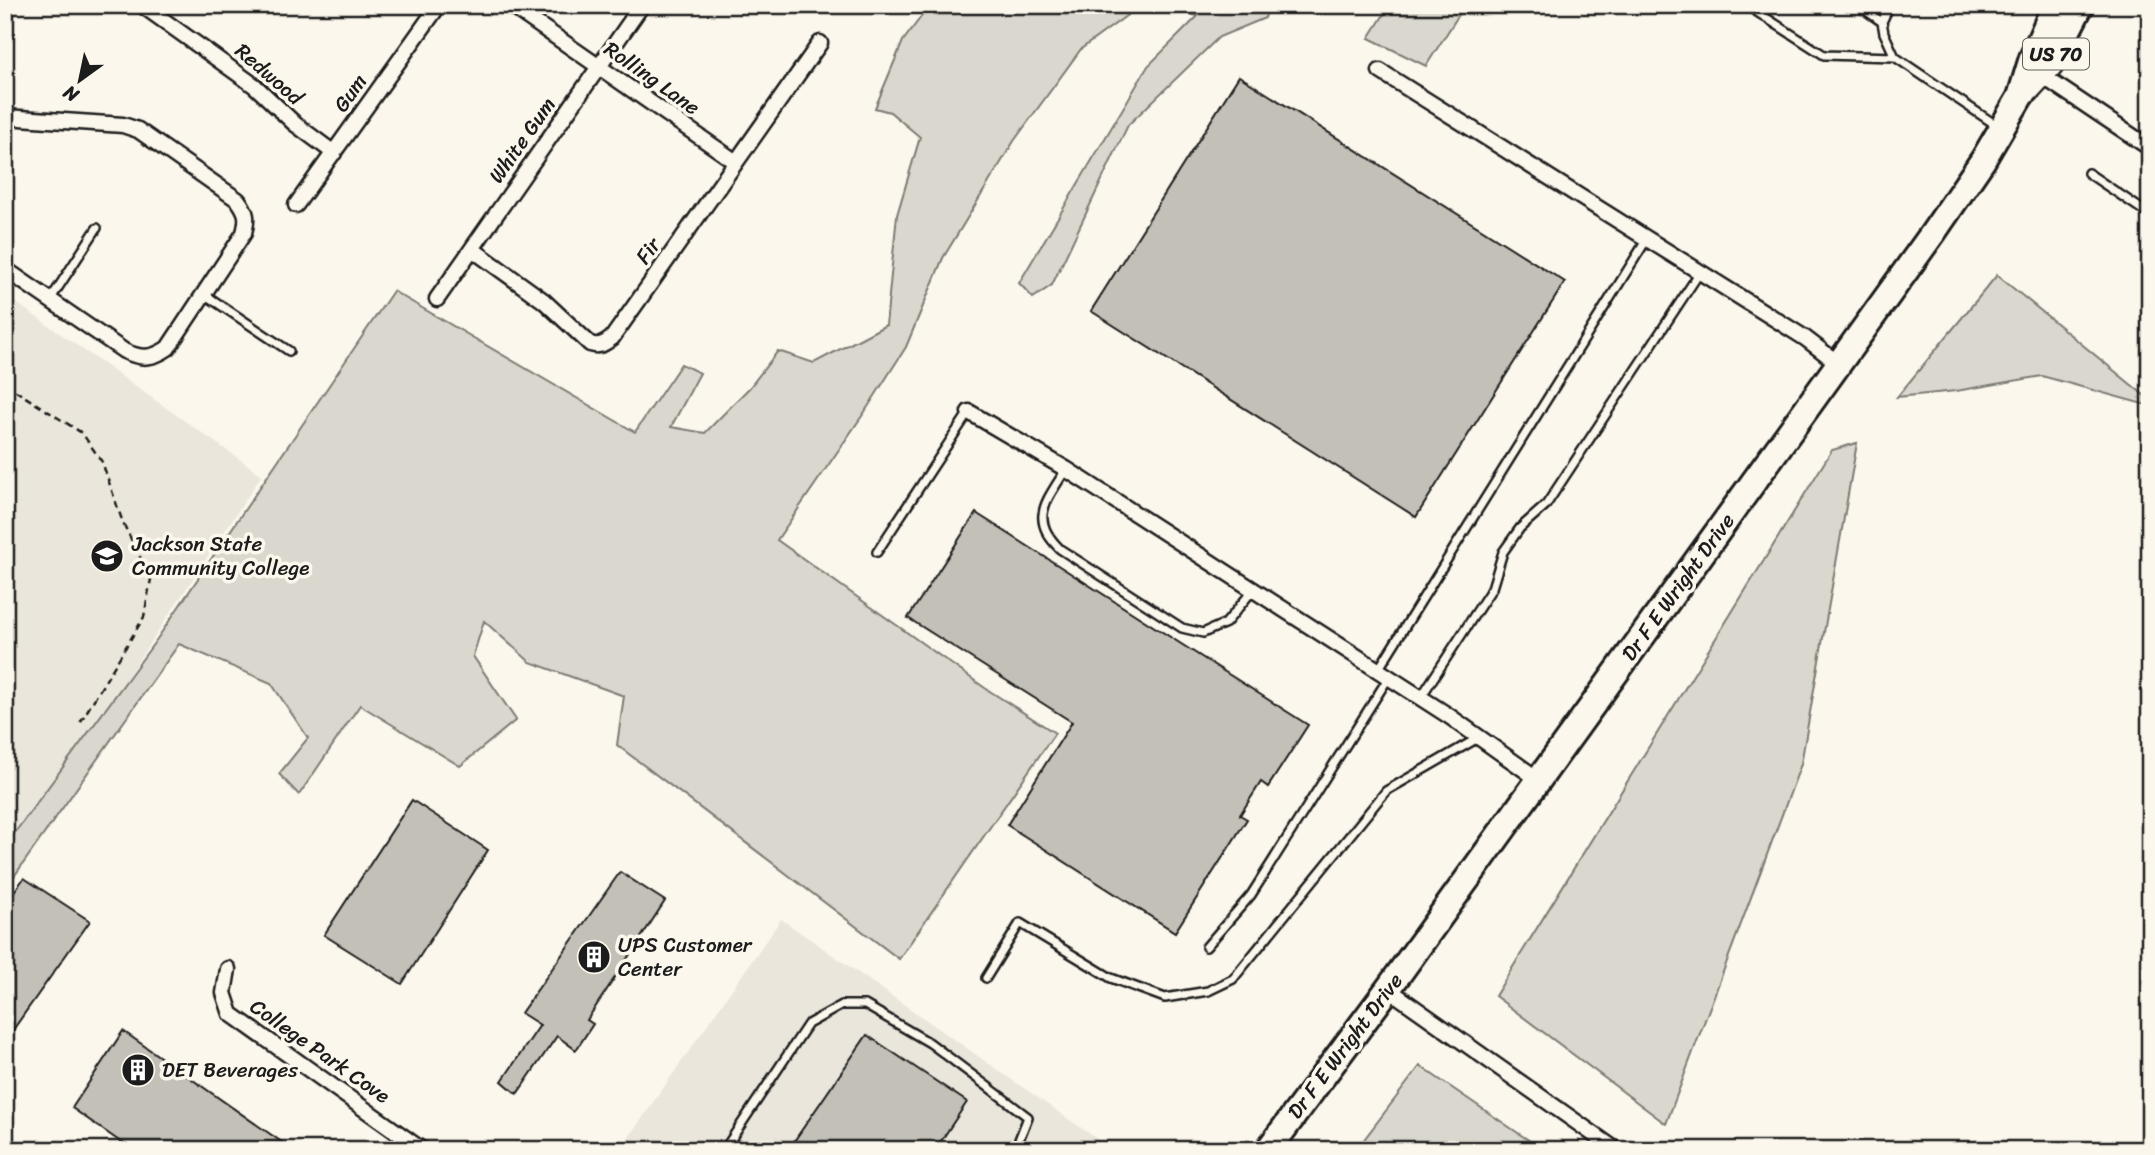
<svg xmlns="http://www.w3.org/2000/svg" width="2155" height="1155" viewBox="0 0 2155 1155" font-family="Sriracha,sans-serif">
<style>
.built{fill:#eae6dc}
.green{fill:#dad7ce;stroke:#7b7a75;stroke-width:2}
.building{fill:#c3c0b8;stroke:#1c1c1c;stroke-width:2}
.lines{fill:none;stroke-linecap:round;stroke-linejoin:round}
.lane-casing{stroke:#1c1c1c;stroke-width:12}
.street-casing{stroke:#1c1c1c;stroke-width:19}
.highway-casing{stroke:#1c1c1c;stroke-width:30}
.path{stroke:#1c1c1c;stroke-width:2.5;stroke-dasharray:7 5;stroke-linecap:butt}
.lane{stroke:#fbf7ec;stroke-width:7}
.street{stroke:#fbf7ec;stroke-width:14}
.highway{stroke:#fbf7ec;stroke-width:24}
.labels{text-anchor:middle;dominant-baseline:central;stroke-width:7;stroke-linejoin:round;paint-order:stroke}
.shield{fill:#fbf7ec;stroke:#5f5e5a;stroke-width:2}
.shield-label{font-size:19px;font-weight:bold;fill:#1c1c1c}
.street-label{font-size:21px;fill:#1c1c1c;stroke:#fbf7ec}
.poi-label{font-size:21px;fill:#1c1c1c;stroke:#fbf7ec;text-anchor:start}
</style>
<rect width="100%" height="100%" fill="#fbf7ec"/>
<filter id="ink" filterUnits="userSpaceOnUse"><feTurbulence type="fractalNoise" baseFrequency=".0143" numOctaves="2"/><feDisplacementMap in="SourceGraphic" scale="14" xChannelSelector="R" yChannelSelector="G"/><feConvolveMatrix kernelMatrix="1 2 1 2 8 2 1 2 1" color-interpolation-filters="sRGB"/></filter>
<g filter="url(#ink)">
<!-- built -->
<path class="built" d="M5 295 262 475 5 861Z
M781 919 1113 1150H620Z"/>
<!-- green -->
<path class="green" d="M930 5H1141L1081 49 1014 141 943 258 906 347 864 413 777 540 985 688 1055 733 899 959 617 745 624 696 530 662 484 621 473 656 516 720 460 766 360 705 299 795 279 774 308 738 271 683 179 644 5 889V846L157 639 393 291 635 432 681 364 700 373 671 427 705 433 750 387 778 351 814 363 886 325 897 215 920 137 890 112 875 108 903 41Z
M1150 5H1269L1265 18 1219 37 1128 125 1052 285 1033 298 1019 283 1148 66 1198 16Z
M1390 5H1465L1426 66 1369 38Z
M1997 275 2150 400V406L2042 376 1956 391 1897 397Z
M1857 443 1801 764 1666 1124 1495 996 1832 450Z
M1420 1066 1543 1150H1356Z"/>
<!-- building -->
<path class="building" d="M1239 76 1565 282 1416 517 1091 311Z
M976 513 1308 725 1268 787 1261 782 1240 815 1247 819 1175 932 1007 825 1072 722 908 618Z
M412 800 488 850 402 984 324 935Z
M620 872 665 901 587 1020 593 1024 576 1050 557 1036 517 1094 502 1081 540 1025 521 1013Z
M24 878 90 921 5 1041V904Z
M123 1031 293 1150H132L72 1108Z
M867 1035 967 1102 935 1150H788Z"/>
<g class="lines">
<defs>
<path id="lane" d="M1746 5 1824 55 1895 57
M1858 5 1882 22
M1890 5 1882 22 1884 33 1895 57 1999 127
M2088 173 2150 215
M204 294 289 351
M50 300 97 228
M1066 469C1047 501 1028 518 1060 549L1182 628 1203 633 1226 623 1253 590
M877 552 969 412
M1378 670 1647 239
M1421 697 1492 588 1503 552 1520 528 1546 505 1700 272
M1206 947 1251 895 1389 677
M986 978 1020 923 1111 978 1165 998 1208 991 1233 979 1386 791 1478 738
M724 1150 808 1024 842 1005H865L930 1043 1028 1117 1015 1150"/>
<path id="street" d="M142 5 255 86 295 124 334 153
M510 5 736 162
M1380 71 1805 338 1839 364
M2041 75 2150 148
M5 117 123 125 138 130 238 200C247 212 248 218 244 233L168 348C152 359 141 359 124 351L5 269
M296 205 439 5
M472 249 544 301 590 344C600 347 604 344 612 338L820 43
M437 299 642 5
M969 412 1066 469 1449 716 1539 780
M228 969 224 993 231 1014 422 1150
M1388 989 1616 1150"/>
<path id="highway" d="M2026 91 2050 65 2081 5
M1268 1150 1388 989 1933 233 1983 160 2020 97 2032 58 2055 5"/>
</defs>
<!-- lane casing -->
<use href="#lane" class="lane-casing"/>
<!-- street casing -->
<use href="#street" class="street-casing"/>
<!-- highway casing -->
<use href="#highway" class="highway-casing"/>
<!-- path -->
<path class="path" d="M5 384 82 433 102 462 123 523 151 579 144 617 78 726"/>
<!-- lane -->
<use href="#lane" class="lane"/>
<!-- street -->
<use href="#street" class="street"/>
<!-- highway -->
<use href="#highway" class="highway"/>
</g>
</g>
<!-- icons -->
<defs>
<symbol id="university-disc" viewBox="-11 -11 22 22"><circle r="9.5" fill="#1c1c1c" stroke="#fbf7ec"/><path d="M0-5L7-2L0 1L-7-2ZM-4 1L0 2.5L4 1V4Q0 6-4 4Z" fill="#fff"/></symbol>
<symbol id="building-disc" viewBox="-11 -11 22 22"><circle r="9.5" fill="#1c1c1c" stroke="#fbf7ec"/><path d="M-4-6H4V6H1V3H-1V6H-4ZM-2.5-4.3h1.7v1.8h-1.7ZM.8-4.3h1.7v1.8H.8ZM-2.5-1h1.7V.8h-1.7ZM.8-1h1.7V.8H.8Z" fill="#fff"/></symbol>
</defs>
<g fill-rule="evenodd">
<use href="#university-disc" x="88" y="537" width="38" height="38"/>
<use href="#building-disc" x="575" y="938" width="38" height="38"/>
<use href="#building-disc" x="119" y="1051" width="38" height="38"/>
</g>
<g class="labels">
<!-- shield labels -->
<rect class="shield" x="2023" y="38.5" width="66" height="31" rx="5"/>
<g class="shield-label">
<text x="2056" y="54">US 70</text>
</g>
<!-- street labels -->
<g class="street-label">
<text transform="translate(269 74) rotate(41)">Redwood</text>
<text transform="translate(652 78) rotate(35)">Rolling Lane</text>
<text transform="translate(350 93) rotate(-55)">Gum</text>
<text transform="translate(522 140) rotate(-55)">White Gum</text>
<text transform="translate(648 251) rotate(-55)">Fir</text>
<text transform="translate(1678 587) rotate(-54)">Dr F E Wright Drive</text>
<text transform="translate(1345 1046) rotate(-53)">Dr F E Wright Drive</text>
<text transform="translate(320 1051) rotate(35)">College Park Cove</text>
</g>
<!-- poi labels -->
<g class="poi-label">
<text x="132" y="544">Jackson State<tspan x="132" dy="24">Community College</tspan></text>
<text x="618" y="945">UPS Customer<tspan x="618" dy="24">Center</tspan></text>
<text x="162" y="1070">DET Beverages</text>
</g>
</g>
<!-- margin -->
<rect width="2155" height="1155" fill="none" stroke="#fbf7ec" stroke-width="28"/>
<rect x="14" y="14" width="2127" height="1127" fill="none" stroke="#1c1c1c" stroke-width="2.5" filter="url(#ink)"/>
<!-- north arrow -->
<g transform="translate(80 80) rotate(213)" stroke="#fbf7ec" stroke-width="5" paint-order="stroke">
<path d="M0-5L12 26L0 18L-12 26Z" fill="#1c1c1c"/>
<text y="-10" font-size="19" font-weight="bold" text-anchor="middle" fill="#1c1c1c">N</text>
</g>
</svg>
